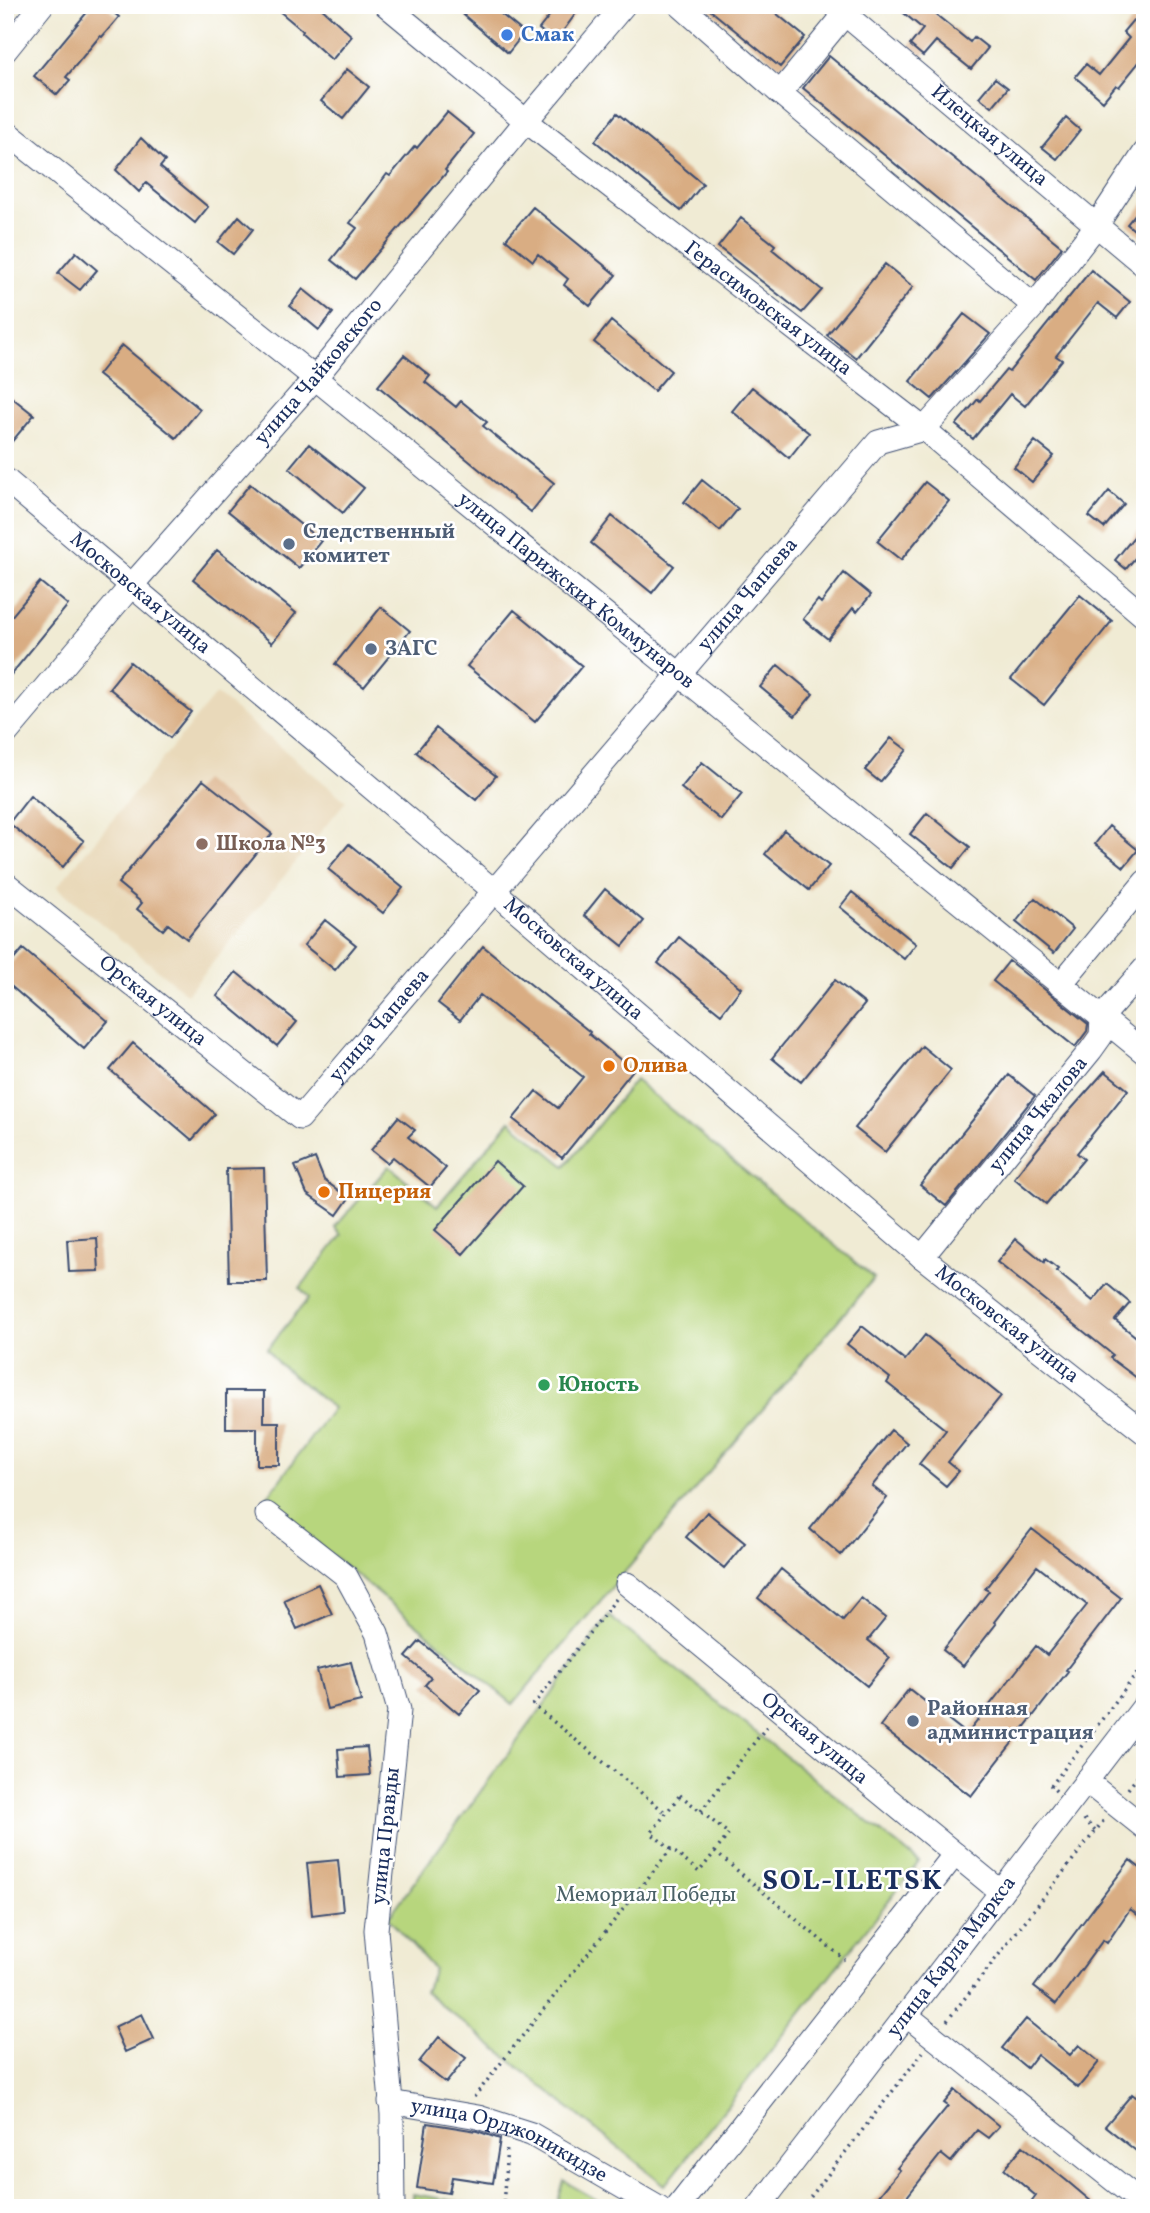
<svg xmlns="http://www.w3.org/2000/svg" width="1150" height="2213" viewBox="0 0 1150 2213" font-family="Vollkorn,serif">
<style>
.built{fill:#e9d9ba}
.green{fill:#b7d67d;stroke:#69826e;stroke-width:2}
.building{fill:#d9ad83}
.lines{fill:none;stroke-linecap:round;stroke-linejoin:round}
.minor-casing{stroke:#3b4b70;stroke-width:25}
.path{stroke:#3b4b70;stroke-width:3.5;stroke-dasharray:2 5;stroke-linecap:butt}
.minor{stroke:#fff;stroke-width:23}
.shop-dot{fill:#3f7fe0;stroke:#fff;stroke-width:2.5}
.service-dot{fill:#5c6f8a;stroke:#fff;stroke-width:2.5}
.education-dot{fill:#8d6e63;stroke:#fff;stroke-width:2.5}
.food-dot{fill:#e8710a;stroke:#fff;stroke-width:2.5}
.leisure-dot{fill:#2e9e5b;stroke:#fff;stroke-width:2.5}
.labels{text-anchor:middle;dominant-baseline:central;stroke-width:5;stroke-linejoin:round;paint-order:stroke}
.shop-label{font-size:21px;font-weight:bold;fill:#366cbe;stroke:#fff;text-anchor:start}
.street-label{font-size:21px;fill:#1b2f5e;stroke:#fff}
.service-label{font-size:21px;font-weight:bold;fill:#4e5e75;stroke:#fff;text-anchor:start}
.education-label{font-size:21px;font-weight:bold;fill:#785e54;stroke:#fff;text-anchor:start}
.food-label{font-size:21px;font-weight:bold;fill:#c56008;stroke:#fff;text-anchor:start}
.leisure-label{font-size:21px;font-weight:bold;fill:#27864d;stroke:#fff;text-anchor:start}
.park-label{font-size:21px;fill:#4a6167;stroke:#fff}
.district-label{font-size:28px;font-weight:bold;letter-spacing:2px;fill:#1b2f5e;stroke:#fff}
</style>
<rect width="100%" height="100%" fill="#fff"/>
<filter id="ink" filterUnits="userSpaceOnUse"><feTurbulence type="fractalNoise" baseFrequency=".0143" numOctaves="2"/><feDisplacementMap in="SourceGraphic" scale="14" xChannelSelector="R" yChannelSelector="G"/><feConvolveMatrix kernelMatrix="1 2 1 2 8 2 1 2 1" color-interpolation-filters="sRGB"/></filter>
<filter id="wash" filterUnits="userSpaceOnUse"><feTurbulence type="fractalNoise" baseFrequency=".00686" numOctaves="4" result="noise"/><feDisplacementMap in="SourceGraphic" scale="28" xChannelSelector="R" yChannelSelector="G"/><feGaussianBlur stdDeviation="1.57" result="paint"/><feColorMatrix in="noise" values="0 0 0 0 0 0 0 0 0 0 0 0 0 0 0 0 0 1.4 0 .05"/><feComposite in="paint" operator="in"/></filter>
<g filter="url(#wash)">
<rect width="100%" height="100%" fill="#f0ebd4"/>
<!-- built -->
<path class="built" d="M216 694 346 801 187 994 57 887Z"/>
<!-- green -->
<path class="green" d="M635 1080 874 1278 513 1704 265 1500 333 1408 278 1363 267 1349 309 1298 300 1288 342 1235 335 1227 389 1166 437 1206 510 1121 565 1166Z
M609 1616 919 1862 665 2185 425 1992 434 1969 388 1918Z
M564 2181 611 2208H556Z
M413 2194 495 2208H413Z"/>
<g id="blocks">
<!-- building -->
<path class="building" d="M93 5H104L119 17 102 37 100 36 66 77 70 80 57 95 34 76Z
M272 5H318L352 36 332 60 302 33 303 31Z
M452 5H490L524 33 508 53Z
M558 5H582L555 42 539 29Z
M704 5H766L805 37 780 67Z
M894 5H924L970 42 974 37 988 48 971 69 936 41 923 56 910 45 923 29Z
M1145 19V55L1119 87 1116 85 1103 101 1075 77 1086 64 1099 75 1129 38 1123 32 1133 20 1140 25Z
M829 56 1062 247 1036 280 803 88Z
M347 69 369 87 343 119 321 101Z
M995 78 1008 88 992 107 979 97Z
M447 112 474 134 445 170 447 172 355 279 331 260 357 228 350 223 387 174 390 176 415 146 417 148Z
M617 113 703 184 681 211 595 141Z
M1066 118 1080 130 1057 159 1042 147Z
M141 138 165 161 160 167 208 207 195 223 146 183 139 192 116 170Z
M1145 202V239L1127 224Z
M533 207 616 275 590 306 564 285 568 279 538 254 533 261 506 239Z
M239 216 253 229 233 254 218 242Z
M741 218 775 245 772 249 822 290 802 313 718 247Z
M76 252 97 270 80 290 58 273Z
M885 264 913 287 856 358 827 335Z
M1091 270 1130 302 1117 318 1098 303 1056 356 1062 360 1025 406 1010 394 973 439 956 425 978 399 980 401 1006 370 1009 372Z
M303 289 333 313 319 330 290 306Z
M964 314 990 334 932 399 910 381Z
M611 321 671 371 654 391 594 342Z
M122 345 200 409 176 438 98 375Z
M404 355 430 376 425 382 456 407 461 401 487 422 483 426 554 483 531 512 378 386Z
M752 387 809 433 789 458 732 411Z
M5 392 34 415 5 450Z
M1035 441 1054 456 1032 482 1014 467Z
M309 444 364 488 343 513 289 468Z
M702 480 738 509 720 531 684 502Z
M925 482 949 501 901 560 877 541Z
M250 484 321 541 299 568 228 511Z
M1109 491 1124 504 1104 528 1089 516Z
M612 516 674 566 652 593 591 543Z
M1145 523V546L1126 569 1115 560Z
M217 550 296 613 272 643 193 579Z
M844 573 871 595 857 612 853 608 828 639 803 619 818 600 821 603Z
M40 582 68 605 5 682V624Z
M1080 595 1112 621 1044 705 1011 679Z
M381 607 410 631 364 687 335 664Z
M514 610 582 666 535 722 467 666Z
M130 662 191 712 170 738 109 688Z
M778 665 813 694 795 716 760 687Z
M436 728 496 776 476 800 416 752Z
M891 738 907 750 880 782 865 770Z
M702 762 742 794 721 820 681 788Z
M203 780 272 834 187 939 168 924 163 930 137 909 142 903 118 883Z
M30 796 84 841 63 867 9 823Z
M927 813 970 847 953 868 910 834Z
M1109 826 1138 850 1124 867 1095 844Z
M784 830 829 866 809 890 765 854Z
M349 844 403 888 383 913 328 869Z
M605 889 644 921 623 946 584 915Z
M852 892 916 944 904 959 840 907Z
M1035 898 1073 929 1054 953 1016 922Z
M325 920 356 945 335 970 304 945Z
M679 937 741 988 721 1014 658 963Z
M483 946 590 1032 589 1034 633 1070 562 1158 513 1119 536 1091 558 1108 583 1077 480 995 460 1020 438 1003Z
M23 949 108 1021 84 1049 5 981V970Z
M1009 961 1088 1024 1087 1031 1075 1047 993 981Z
M236 972 297 1022 277 1046 217 996Z
M835 980 865 1004 801 1082 772 1058Z
M133 1043 215 1114 192 1140 110 1070Z
M922 1046 951 1070 885 1152 855 1128Z
M1105 1071 1128 1090 1077 1153 1084 1159 1046 1204 1014 1178 1051 1132Z
M1009 1075 1035 1096 946 1206 920 1185Z
M398 1117 415 1130 408 1137 446 1168 430 1187 393 1157 387 1163 371 1150Z
M315 1158 324 1180 349 1198 337 1215 307 1194 295 1166Z
M495 1161 523 1186 463 1254 435 1230Z
M264 1168 267 1281H229L226 1169Z
M97 1238 99 1271 69 1272 67 1240Z
M1016 1239 1044 1262 1045 1259 1058 1269 1056 1271 1093 1301 1107 1284 1130 1303 1115 1320 1145 1344V1384L1110 1358 1113 1355 997 1262Z
M862 1326 905 1360 925 1335 1001 1396 948 1462 959 1471 946 1486 919 1464 946 1430 887 1383 890 1378 847 1344Z
M226 1391H264V1422H279V1465H257V1428H226Z
M891 1430 907 1443 872 1486 887 1498 841 1555 810 1529Z
M707 1512 745 1543 724 1568 686 1537Z
M1032 1529 1121 1598 1066 1670 1068 1671 971 1796 880 1726 909 1689 967 1734 1036 1646 1047 1655 1087 1605 1037 1566 994 1622 996 1624 963 1666 943 1650 989 1591 985 1589Z
M781 1569 843 1620 861 1598 886 1618 868 1640 890 1658 867 1686 758 1598Z
M318 1584 332 1614 297 1629 284 1600Z
M420 1641 480 1690 459 1714 425 1685 431 1678 406 1657Z
M351 1662 361 1701 327 1709 317 1670Z
M367 1747 370 1775 340 1777 338 1749Z
M338 1860 343 1911 312 1915 307 1863Z
M1130 1860 1145 1872V1921L1130 1909 1107 1943 1103 1940 1056 2004 1034 1987Z
M142 2014 154 2039 125 2052 114 2027Z
M1026 2019 1070 2055 1079 2045 1099 2062 1078 2088 1037 2055 1027 2068 1002 2048Z
M439 2037 466 2058 446 2083 419 2062Z
M955 2090 999 2126 988 2138 977 2130 951 2162 941 2154 898 2208H869L900 2170 897 2168 948 2106 944 2103Z
M1132 2094 1145 2104V2158L1105 2126Z
M427 2123 477 2131 500 2139 493 2183 452 2177 449 2193 417 2188Z
M1023 2146 1067 2181 1099 2208H1027L1036 2196 1004 2169Z"/>
</g>
</g>
<g filter="url(#ink)">
<use href="#blocks" fill-opacity="0" stroke="#3b4b70" stroke-width="2"/>
<g class="lines">
<defs>
<g id="minor">
<path id="s1" d="M386 5 526 121 924 429 1145 617"/>
<path d="M680 5 780 93"/>
<path id="s2" d="M834 5 1145 266"/>
<path d="M845 14 780 93 1034 306"/>
<path d="M5 51 42 5"/>
<path id="s3" d="M5 131 315 378 1145 1053"/>
<path id="s4" d="M5 479 494 891 922 1257 1145 1433"/>
<path id="s5" d="M5 735 131 586 315 378 526 121 624 5"/>
<path id="s6" d="M5 883 300 1118 878 442 924 429 1034 306 1096 226 1145 152"/>
<path d="M1060 985 1145 882"/>
<path id="s7" d="M922 1257 1091 1050 1101 1036 1102 1017 1145 968"/>
<path d="M267 1514 346 1576 377 1633 399 1710 376 1930 392 2114 393 2208"/>
<path id="s8" d="M627 1584 1001 1892"/>
<path d="M1086 1781 1145 1828"/>
<path d="M906 2015 1145 2205"/>
<path id="s9" d="M390 2102 478 2117 531 2134 659 2208"/>
<path d="M677 2208 955 1854"/>
<path id="s10" d="M758 2208 1145 1705"/>
</g>
</defs>
<!-- minor casing -->
<use href="#minor" class="minor-casing"/>
<!-- path -->
<path class="path" d="M616 1599 533 1705 666 1813
M1128 1789 1145 1767
M1056 1791 1051 1786 1145 1663
M680 1795 729 1834 699 1872 651 1833Z
M701 1811 768 1725
M1084 1819 1095 1831
M715 1852 845 1960
M947 2021 1104 1820
M474 2097 671 1849
M503 2208 507 2146
M802 2208 923 2052"/>
<!-- minor -->
<use href="#minor" class="minor"/>
</g>
</g>
<!-- markers -->
<circle class="shop-dot" cx="507" cy="35" r="7"/>
<g class="service-dot">
<circle cx="289" cy="544" r="7"/>
<circle cx="371" cy="649" r="7"/>
<circle cx="913" cy="1721" r="7"/>
</g>
<circle class="education-dot" cx="202" cy="844" r="7"/>
<g class="food-dot">
<circle cx="609" cy="1066" r="7"/>
<circle cx="324" cy="1192" r="7"/>
</g>
<circle class="leisure-dot" cx="544" cy="1385" r="7"/>
<g class="labels">
<!-- shop labels -->
<g class="shop-label">
<text x="521" y="35">Смак</text>
</g>
<!-- street labels -->
<g class="street-label">
<text stroke="none"><textPath href="#s2" startOffset="203">Илецкая улица</textPath></text>
<text stroke="none"><textPath href="#s1" startOffset="488">Герасимовская улица</textPath></text>
<text stroke="none"><textPath href="#s5" startOffset="480">улица Чайковского</textPath></text>
<text stroke="none"><textPath href="#s3" startOffset="733">улица Парижских Коммунаров</textPath></text>
<text stroke="none"><textPath href="#s4" startOffset="177">Московская улица</textPath></text>
<text stroke="none"><textPath href="#s6" startOffset="1066">улица Чапаева</textPath></text>
<text stroke="none"><textPath href="#s4" startOffset="744">Московская улица</textPath></text>
<text stroke="none"><textPath href="#s6" startOffset="189">Орская улица</textPath></text>
<text stroke="none"><textPath href="#s6" startOffset="499">улица Чапаева</textPath></text>
<text stroke="none"><textPath href="#s7" startOffset="184">улица Чкалова</textPath></text>
<text stroke="none"><textPath href="#s4" startOffset="1311">Московская улица</textPath></text>
<text stroke="none"><textPath href="#s8" startOffset="243">Орская улица</textPath></text>
<text transform="translate(386 1836) rotate(-84)">улица Правды</text>
<text stroke="none"><textPath href="#s10" startOffset="317">улица Карла Маркса</textPath></text>
<text stroke="none"><textPath href="#s9" startOffset="126">улица Орджоникидзе</textPath></text>
</g>
<!-- service labels -->
<g class="service-label">
<text x="303" y="532">Следственный<tspan x="303" dy="24">комитет</tspan></text>
<text x="385" y="649">ЗАГС</text>
<text x="927" y="1709">Районная<tspan x="927" dy="24">администрация</tspan></text>
</g>
<!-- education labels -->
<g class="education-label">
<text x="216" y="844">Школа №3</text>
</g>
<!-- food labels -->
<g class="food-label">
<text x="623" y="1066">Олива</text>
<text x="338" y="1192">Пицерия</text>
</g>
<!-- leisure labels -->
<g class="leisure-label">
<text x="558" y="1385">Юность</text>
</g>
<!-- park labels -->
<g class="park-label">
<text x="646" y="1895">Мемориал Победы</text>
</g>
<!-- district labels -->
<g class="district-label">
<text x="853" y="1881">SOL-ILETSK</text>
</g>
</g>
<!-- margin -->
<rect width="1150" height="2213" fill="none" stroke="#fff" stroke-width="28"/>
</svg>
